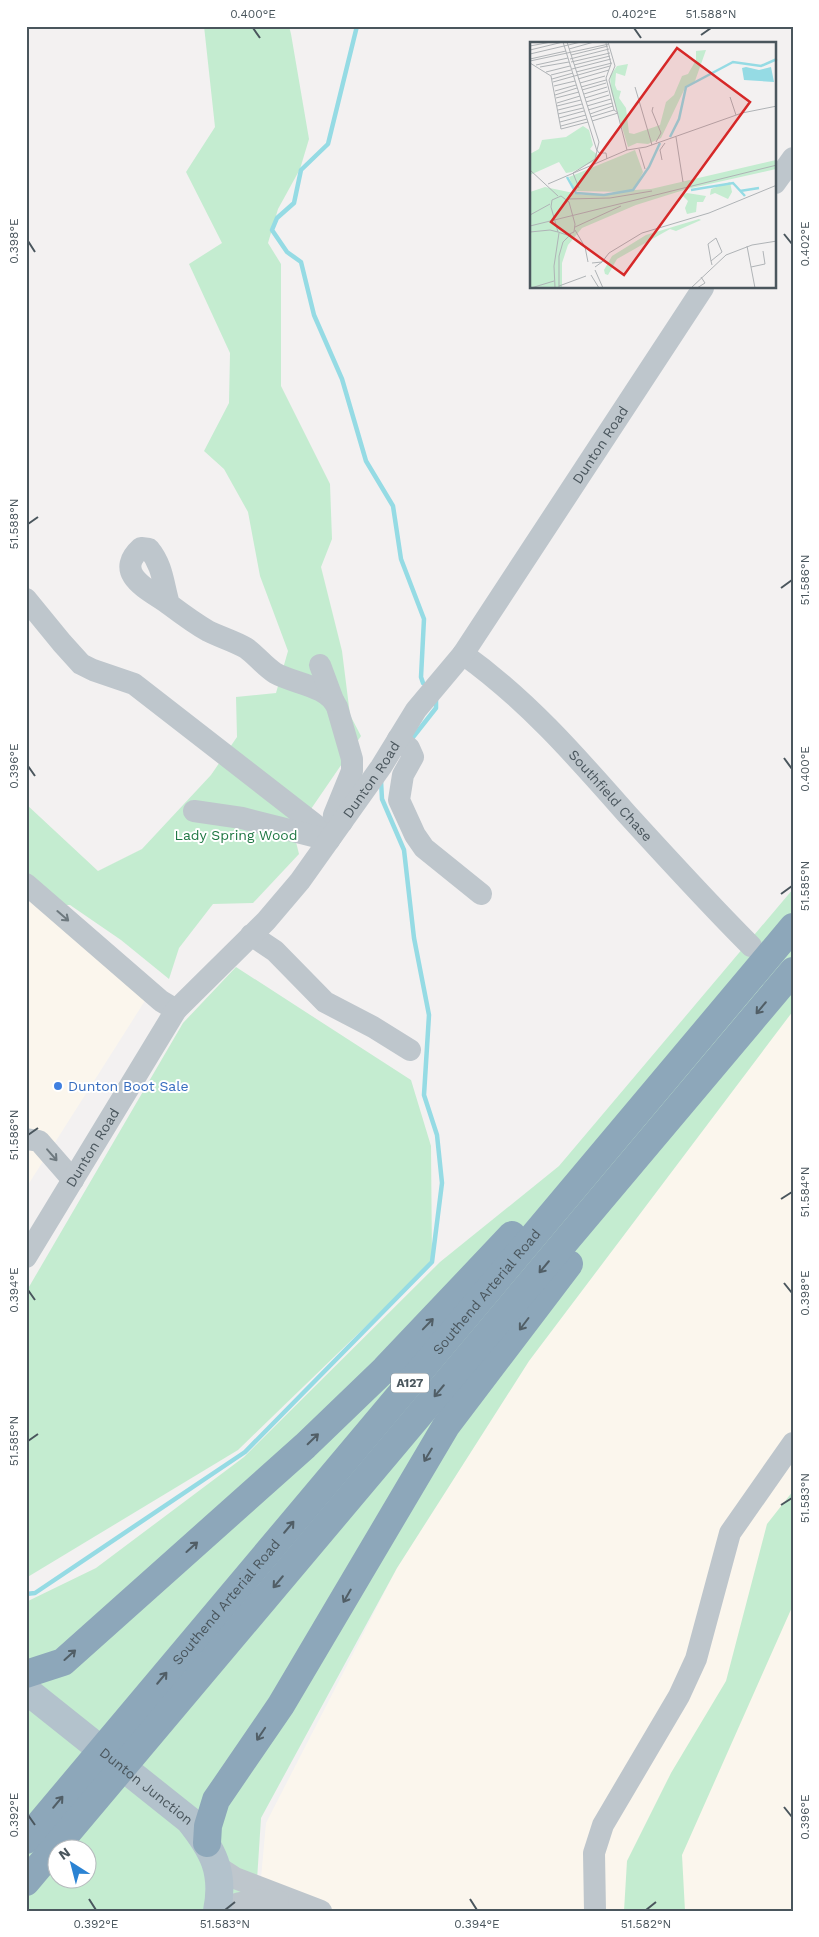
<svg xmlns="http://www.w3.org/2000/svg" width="819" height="1937" viewBox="0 0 819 1937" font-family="'Work Sans',sans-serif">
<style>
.commercial{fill:#fbf6ed}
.green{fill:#c4ecd0;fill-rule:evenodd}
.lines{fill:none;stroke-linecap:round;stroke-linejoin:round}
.stream{stroke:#95dbe4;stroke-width:4.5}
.minor{stroke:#bec6cc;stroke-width:22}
.major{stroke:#b3c2cc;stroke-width:28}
.highway{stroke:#8da7ba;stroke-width:28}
.oneway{stroke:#6d787e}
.oneway2{stroke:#515e66}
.ticks{fill:none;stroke:#4a565d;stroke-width:2}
.shop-dot{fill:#3f7fe0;stroke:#fff;stroke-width:2}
.labels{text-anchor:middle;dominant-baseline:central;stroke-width:4;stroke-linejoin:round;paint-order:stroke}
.shield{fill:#fff;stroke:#80898e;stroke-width:1}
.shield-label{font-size:12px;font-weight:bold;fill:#4a565d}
.street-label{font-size:14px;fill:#4a565d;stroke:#fff}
.park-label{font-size:14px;fill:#207844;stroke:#fff}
.shop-label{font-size:14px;fill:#366cbe;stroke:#fff;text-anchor:start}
.inset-river{fill:none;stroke:#95dbe4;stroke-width:2.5}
.inset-road{fill:none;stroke:#afb3b6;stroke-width:1}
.view{fill:#d62828;fill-opacity:0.15;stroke:#d62828;stroke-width:2.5}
.inset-edge{fill:none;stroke:#4a565d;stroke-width:2.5}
.neatline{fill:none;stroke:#4a565d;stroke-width:2}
.ticks-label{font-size:12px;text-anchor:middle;fill:#4a565d}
</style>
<rect width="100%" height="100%" fill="#f3f1f1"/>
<!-- commercial -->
<path class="commercial" d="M26 874 155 985 26 1188Z
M793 1011V1911H258L266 1823 397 1568 529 1361Z"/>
<!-- green -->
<path class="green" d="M204 26H289L291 34 309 139 300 169 278 209 268 243 281 264V386L330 484 332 539 321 567 342 651 350 715 361 736 311 809 295 838 299 854 253 903 213 904 179 948 169 979 121 940 70 905H62L26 874V804L98 871 142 849 211 775 237 737 236 697 276 693 288 651 260 576 248 512 224 469 204 451 229 403 230 353 189 264 222 243 186 172 215 127Z
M793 889V1011L529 1361 397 1568 261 1818 255 1911H26V1602L96 1568 244 1457 440 1262 559 1166ZM58 1850H88V1880H58Z
M236 967 411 1080 431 1146 432 1262 238 1450 26 1578V1292L183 1023Z
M793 1491V1605L682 1855 685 1911H624L627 1861 671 1773 726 1681 767 1524Z"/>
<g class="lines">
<!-- stream -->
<path class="stream" d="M357 26 328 144 301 170 294 203 277 218 272 230 287 252 301 262 314 315 342 379 366 461 393 506 401 559 424 619 421 677 423 683
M410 741 436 708V698
M26 1594 35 1593 245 1452 432 1262 442 1183 437 1135 424 1095 429 1015 414 938 404 850 382 799 381 781"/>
<!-- minor -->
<g class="minor">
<path d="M775 183 793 158"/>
<path d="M26 599 62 643 81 664 93 670 134 684 331 837"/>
<path d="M169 604C163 584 163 566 149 549L141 548C111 575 152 591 170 605 182 614 194 623 208 631 220 637 234 641 246 648 256 655 264 666 275 673 294 684 327 685 337 707L352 759V771L334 815 342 822"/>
<path id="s1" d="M463 654C526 699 575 755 626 813 667 858 708 903 751 946"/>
<path d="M320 665 333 700"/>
<path d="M398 739 409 748 413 757 403 775 399 800 415 835 424 848 481 894"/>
<path d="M194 811 242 818 329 840"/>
<path d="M26 884 161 1001 176 1010"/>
<path d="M251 935 275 951 325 1002 373 1027 410 1050"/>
<path d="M26 1139 39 1141 73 1180"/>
<path id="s2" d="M26 1257 176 1010 266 921 300 881 381 767 416 710 463 654 703 288"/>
<path d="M218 1867 235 1878 321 1911"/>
<path d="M217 1911C238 1901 255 1900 278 1901"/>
<path d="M595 1911 594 1853 603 1825 679 1696 696 1659 730 1533 793 1443"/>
</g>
<!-- major -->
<path class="major" id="s3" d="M26 1690 189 1820C213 1850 225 1872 217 1911"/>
<!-- highway -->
<g class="highway">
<path d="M26 1674 63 1662 305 1446 385 1369 512 1235"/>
<path id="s4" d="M26 1840 793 927"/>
<path d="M207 1843 208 1826 216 1800 281 1705 446 1426 569 1264"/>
<path d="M26 1882 793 971"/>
</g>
</g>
<!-- one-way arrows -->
<defs><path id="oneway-shaft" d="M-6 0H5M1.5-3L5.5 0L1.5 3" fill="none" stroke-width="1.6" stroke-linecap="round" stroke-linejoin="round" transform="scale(1.25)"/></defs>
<g class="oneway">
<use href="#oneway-shaft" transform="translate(63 916) rotate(41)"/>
<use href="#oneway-shaft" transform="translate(52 1155) rotate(49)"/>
</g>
<g class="oneway2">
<use href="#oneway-shaft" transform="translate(761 1008) rotate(130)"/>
<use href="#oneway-shaft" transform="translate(544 1267) rotate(130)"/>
<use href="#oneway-shaft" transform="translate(428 1324) rotate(-46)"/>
<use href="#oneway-shaft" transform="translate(524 1324) rotate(127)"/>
<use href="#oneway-shaft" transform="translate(439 1391) rotate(130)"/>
<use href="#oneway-shaft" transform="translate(313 1439) rotate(-44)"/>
<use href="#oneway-shaft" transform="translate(428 1455) rotate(121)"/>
<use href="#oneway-shaft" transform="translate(289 1527) rotate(-50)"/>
<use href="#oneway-shaft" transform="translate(192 1547) rotate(-42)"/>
<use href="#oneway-shaft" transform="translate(278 1582) rotate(130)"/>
<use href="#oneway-shaft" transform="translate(347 1596) rotate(120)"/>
<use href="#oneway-shaft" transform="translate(70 1655) rotate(-42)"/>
<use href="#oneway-shaft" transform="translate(162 1678) rotate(-50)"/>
<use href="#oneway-shaft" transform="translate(261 1734) rotate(124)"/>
<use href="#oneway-shaft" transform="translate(58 1802) rotate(-50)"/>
</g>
<!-- ticks -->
<path class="ticks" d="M253 28 260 38M634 28 641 38M701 35 711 28M784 234 792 244M28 241 35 252M28 524 38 517M781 588 792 580M784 758 792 769M28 766 35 776M781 894 792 886M28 1135 38 1128M781 1199 792 1192M784 1283 792 1293M28 1290 35 1300M28 1441 38 1434M781 1505 792 1498M784 1807 792 1817M28 1815 35 1825M89 1899 96 1910M470 1899 477 1910M225 1910 235 1902M646 1910 656 1902"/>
<!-- markers -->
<circle class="shop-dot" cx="58" cy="1086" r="5"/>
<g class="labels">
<!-- shield labels -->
<rect class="shield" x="391" y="1373.5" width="38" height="19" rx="4"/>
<g class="shield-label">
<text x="410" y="1383">A127</text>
</g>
<!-- street labels -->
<g class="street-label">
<text stroke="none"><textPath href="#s2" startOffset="998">Dunton Road</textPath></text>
<text stroke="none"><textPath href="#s2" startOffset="592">Dunton Road</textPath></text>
<text stroke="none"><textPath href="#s1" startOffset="205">Southfield Chase</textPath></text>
<text stroke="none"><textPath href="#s2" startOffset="128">Dunton Road</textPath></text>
<text stroke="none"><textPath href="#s4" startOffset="716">Southend Arterial Road</textPath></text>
<text stroke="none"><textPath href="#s4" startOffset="311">Southend Arterial Road</textPath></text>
<text stroke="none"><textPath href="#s3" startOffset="154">Dunton Junction</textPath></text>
</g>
<!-- park labels -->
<g class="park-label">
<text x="236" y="835">Lady Spring Wood</text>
</g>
<!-- shop labels -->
<g class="shop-label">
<text x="68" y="1086">Dunton Boot Sale</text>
</g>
</g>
<!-- overview -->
<g transform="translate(530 42)">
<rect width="246" height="246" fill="#f3f1f1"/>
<path d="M176 8 165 39 155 46 131 96 118 102 107 101 98 105 81 49 80 34 87 24 98 22 95 34 86 31 85 43 87 48 91 49 89 56 96 66 99 91 104 92 130 83 136 60 144 53 152 34 158 32 166 18V9ZM53 84 59 88 63 103 60 107 68 113 67 118 42 130 36 131 29 120 0 133V112L9 107 12 98 36 95ZM105 108 113 130 104 148 121 147 246 118V127L157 147 106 163 52 186 38 203 32 221V246H0V150L15 145 53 153H74L94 150 45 149 39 135ZM200 140 202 150 198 157 185 151 180 153 181 147ZM157 151 176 154 173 160H167L166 170 157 172 155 166 158 159 152 153ZM169 177 171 178 146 189 140 187 87 217 78 233 75 232 74 228 82 214 116 193Z" fill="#c4ecd0"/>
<path d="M216 25 229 28 241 25 244 40 214 38 212 26Z" fill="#95dbe4"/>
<path class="inset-river" d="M140 95 149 77 156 45 203 20 231 24 247 17M37 135 46 151 74 153 103 148 119 125 130 101M161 148 203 141 215 154M210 149 229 146"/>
<path class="inset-road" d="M33 0 67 109 65 117 43 131 49 146M37 0 69 100 67 108 69 111H76L77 117M78 0 85 24 79 38 97 108M76 1 81 22 76 36 84 68 88 71M0 4 21 0M39 7 64 0M0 8 33 0M0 12 51 0M41 13 78 4M0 17 36 9M40 17 79 7M0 19 79 2M41 20 80 11M0 21 21 34 31 87 58 80M6 23 38 16M44 23 80 14M10 25 39 20M42 27 81 17M16 30 40 24M46 30 82 21M21 33 41 28M22 37 43 31M48 37 79 28M23 40 80 24M50 41 75 34M24 44 45 39M51 45 76 38M105 45 122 103M52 48 76 41M25 49 46 43M54 52 77 45M25 53 47 46M200 55 206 73M26 56 49 50M55 56 78 49M56 60 79 53M27 61 50 54M27 64 51 58M57 64 81 57M123 65 122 69 131 91 126 100M28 68 52 62M58 68 82 61M28 72 53 66M60 72 83 64M61 75 84 68M29 76 54 69M62 79 88 71M30 80 56 73M31 84 57 77M146 95 153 140M109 107 115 127M132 118 130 108 135 101M0 128 28 154M18 142 97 108 116 105 212 71 247 64M31 154 39 160 45 182 44 190 37 193 28 190 21 165 22 158ZM38 157 80 156 122 149M0 173 20 162M0 184 247 123M45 185 91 164M45 188 55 205 58 220M0 190 20 188 28 190M217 204 225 246M181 219 192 210 186 196 178 202 181 219 182 223M72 220 79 211 112 191 179 171 247 143M62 221 72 220 65 225M221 225 235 222 233 209M65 228 73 246M61 233 69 246M29 244 56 234M1 246 24 239M25 246 24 224 29 191M29 246V214L33 200 41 192M161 246 196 213 222 203 247 199M167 246 175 241 171 235"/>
<path class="view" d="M147 6 220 60 94 233 21 180Z"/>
<rect width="246" height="246" class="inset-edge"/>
</g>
<!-- border -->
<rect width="819" height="1937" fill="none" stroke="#ffffff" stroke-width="55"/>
<!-- north arrow -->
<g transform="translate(72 1864) rotate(324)"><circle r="24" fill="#ffffff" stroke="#b7bbbe"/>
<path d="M0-4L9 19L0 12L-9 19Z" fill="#2b83d3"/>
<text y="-8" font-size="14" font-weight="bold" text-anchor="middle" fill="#4a565d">N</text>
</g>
<rect x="28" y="28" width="764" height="1882" class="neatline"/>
<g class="ticks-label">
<text x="253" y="18">0.400°E</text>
<text x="634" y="18">0.402°E</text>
<text x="711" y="18">51.588°N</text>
<text transform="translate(14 241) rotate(-90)" y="4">0.398°E</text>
<text transform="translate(805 244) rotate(-90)" y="4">0.402°E</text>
<text transform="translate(14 524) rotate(-90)" y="4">51.588°N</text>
<text transform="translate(805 580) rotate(-90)" y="4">51.586°N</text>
<text transform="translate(14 766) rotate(-90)" y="4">0.396°E</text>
<text transform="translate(805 769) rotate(-90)" y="4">0.400°E</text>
<text transform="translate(805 886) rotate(-90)" y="4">51.585°N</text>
<text transform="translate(14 1135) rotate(-90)" y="4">51.586°N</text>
<text transform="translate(805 1192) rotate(-90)" y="4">51.584°N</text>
<text transform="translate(14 1290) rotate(-90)" y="4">0.394°E</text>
<text transform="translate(805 1293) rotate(-90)" y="4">0.398°E</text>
<text transform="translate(14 1441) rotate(-90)" y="4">51.585°N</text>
<text transform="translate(805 1498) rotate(-90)" y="4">51.583°N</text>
<text transform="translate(14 1815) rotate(-90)" y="4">0.392°E</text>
<text transform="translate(805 1817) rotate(-90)" y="4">0.396°E</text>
<text x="96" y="1928">0.392°E</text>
<text x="225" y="1928">51.583°N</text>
<text x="477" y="1928">0.394°E</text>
<text x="646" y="1928">51.582°N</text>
</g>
</svg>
